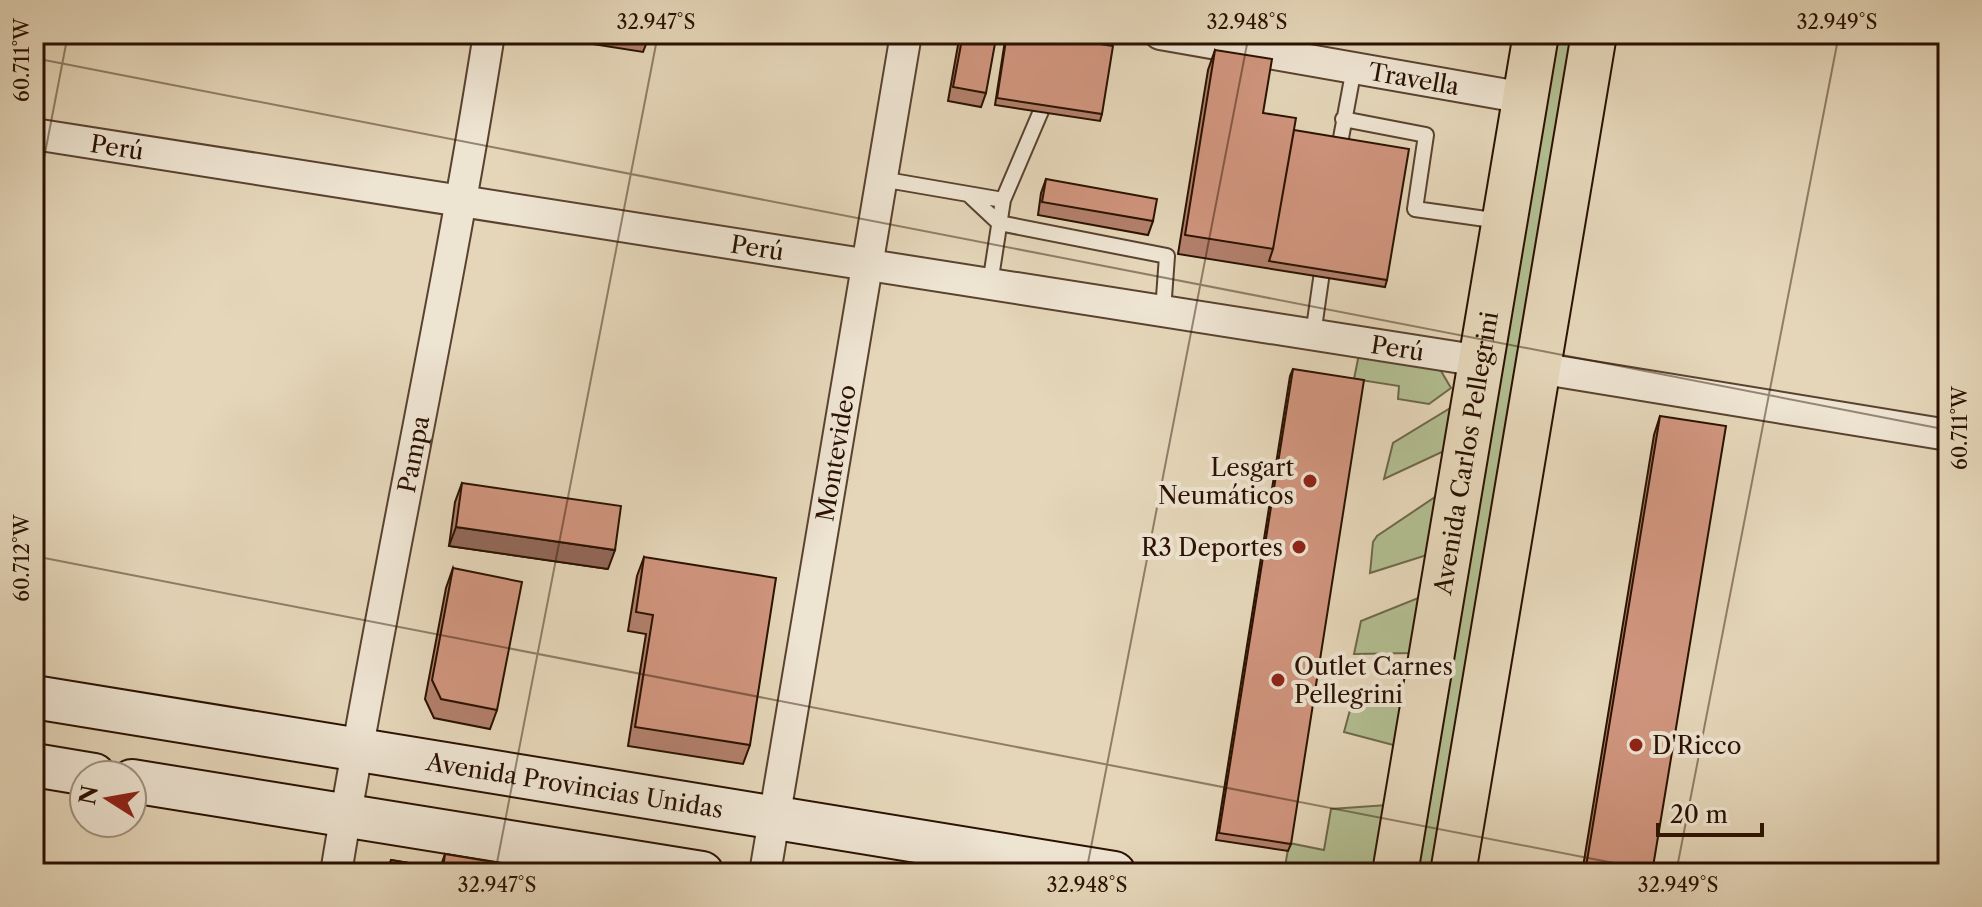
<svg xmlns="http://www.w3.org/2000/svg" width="1982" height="907" viewBox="0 0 1982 907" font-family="'Libre Caslon Text',serif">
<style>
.green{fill:#b2be91;stroke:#6e6849;stroke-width:2}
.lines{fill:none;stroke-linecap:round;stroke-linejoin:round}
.service-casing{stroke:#59422f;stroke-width:18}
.minor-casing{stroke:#59422f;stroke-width:34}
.secondary-casing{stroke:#2a1101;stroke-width:46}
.primary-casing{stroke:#2a1101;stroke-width:48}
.service{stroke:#eee4d2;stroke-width:14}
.minor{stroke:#eee4d2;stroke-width:30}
.secondary{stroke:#eee4d2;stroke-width:42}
.primary{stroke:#e5d6b9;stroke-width:44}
.wall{fill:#b3806c;stroke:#2a1101;stroke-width:2}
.shaded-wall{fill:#926858;stroke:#2a1101;stroke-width:2}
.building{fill:#d0957e;stroke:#2a1101;stroke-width:2}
.ticks{fill:none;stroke:#2a1101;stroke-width:2;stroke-opacity:0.45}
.poi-dot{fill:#8f2418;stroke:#eee4d2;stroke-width:3}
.labels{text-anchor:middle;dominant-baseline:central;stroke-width:8;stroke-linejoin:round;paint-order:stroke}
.street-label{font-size:24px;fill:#2a1101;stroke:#eee4d2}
.poi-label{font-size:24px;fill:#2a1101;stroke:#eee4d2;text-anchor:end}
.neatline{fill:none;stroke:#2a1101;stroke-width:3}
.ticks-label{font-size:20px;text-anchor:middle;fill:#2a1101}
</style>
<rect width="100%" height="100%" fill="#e5d6b9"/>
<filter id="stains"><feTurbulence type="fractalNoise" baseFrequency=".0025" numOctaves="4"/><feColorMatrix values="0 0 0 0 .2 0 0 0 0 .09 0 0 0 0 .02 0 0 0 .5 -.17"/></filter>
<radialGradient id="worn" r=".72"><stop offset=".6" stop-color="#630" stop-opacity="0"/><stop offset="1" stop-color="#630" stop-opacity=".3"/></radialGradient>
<!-- green -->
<path class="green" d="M1536 34H1594L1453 873H1395Z
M1360 349 1438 366 1451 388 1429 404 1398 399 1399 386 1354 379Z
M1452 407 1444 451 1384 479 1393 443Z
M1438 495 1427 555 1370 573 1373 542 1377 536Z
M1423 596 1414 653 1354 654 1361 621Z
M1404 690 1397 746 1344 732 1353 699Z
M1387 805 1375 873H1284L1289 843 1324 850 1331 809Z"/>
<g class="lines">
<defs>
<path id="service" d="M1343 119 1426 135 1415 209 1500 221
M1338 154 1354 68
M881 179 1003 200
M968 194 999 223 1167 256 1163 311
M990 284 1003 200 1047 97
M1313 335 1324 258"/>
<g id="minor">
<path id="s1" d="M1160 34 1525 98"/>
<path id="s2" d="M34 134 1481 361"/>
<path d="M1538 368 1948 435"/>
<path id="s3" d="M336 873C382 592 445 315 489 34"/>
<path id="s4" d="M765 873 906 34"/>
</g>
<g id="secondary">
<path id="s5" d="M34 697 1114 873"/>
<path d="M34 765 94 775"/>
<path d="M132 781 702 873"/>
</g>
<g id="primary">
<path id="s6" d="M1395 873 1536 34"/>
<path d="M1453 873 1594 34"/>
</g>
</defs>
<!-- service casing -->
<use href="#service" class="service-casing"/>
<!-- minor casing -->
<use href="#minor" class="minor-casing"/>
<!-- secondary casing -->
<use href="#secondary" class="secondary-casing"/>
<!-- primary casing -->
<use href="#primary" class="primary-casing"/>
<!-- service -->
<use href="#service" class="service"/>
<!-- minor -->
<use href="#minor" class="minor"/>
<!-- secondary -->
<use href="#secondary" class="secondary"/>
<!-- primary -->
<use href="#primary" class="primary"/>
</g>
<!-- wall -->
<path class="wall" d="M529 34H650L643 52Z
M962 34 986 93 981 107 948 101 958 45Z
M1006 34H1035L1102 114 1100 121 995 105Z
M1346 34H1398L1395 42Z
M1215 50 1263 113 1294 130 1387 280 1385 287 1178 254 1208 70Z
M1046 179 1153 221 1148 235 1038 215 1041 193Z
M1293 369 1291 844 1288 851 1216 840 1290 376Z
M1660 416 1652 873H1582L1654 435Z
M462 483 608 569 449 546 455 502Z
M644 557 750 745 743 764 628 746 646 634 628 631 637 576Z
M453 568 497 710 490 729 434 718 425 699 446 588Z
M445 854 554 873H386L391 860 440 868Z"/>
<!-- shaded-wall -->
<path class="shaded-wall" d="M456 527 615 550 608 569 449 546Z"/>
<!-- building -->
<path class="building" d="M963 34H977L996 38 986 93 953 87Z
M1007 34H1035L1113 46 1102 114 997 98Z
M1215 50 1272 59 1263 113 1296 118 1273 249 1185 235Z
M1294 130 1409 149 1387 280 1269 261 1273 249Z
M1046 179 1157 199 1153 221 1042 202Z
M1293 369 1364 380 1291 844 1219 833Z
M1660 416 1726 426 1652 873H1585Z
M462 483 621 506 615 550 456 527Z
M644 557 776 578 750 745 635 727 653 615 636 612Z
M453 568 522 582 497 710 441 699 432 680Z
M445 854 554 872V873H389L391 860 443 869Z"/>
<!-- ticks -->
<path class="ticks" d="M34 58 1948 430M34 210 68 34M34 556 1665 873M495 873 658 34M1086 873 1249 34M1676 873 1839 34"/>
<!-- markers -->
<g class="poi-dot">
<circle cx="1310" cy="481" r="8"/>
<circle cx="1299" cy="547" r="8"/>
<circle cx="1278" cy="680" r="8"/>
<circle cx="1636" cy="745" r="8"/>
</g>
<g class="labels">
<!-- street labels -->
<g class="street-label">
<text stroke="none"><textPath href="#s1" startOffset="258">Travella</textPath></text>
<text stroke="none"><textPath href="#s2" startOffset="84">Perú</textPath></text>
<text stroke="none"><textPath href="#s2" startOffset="732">Perú</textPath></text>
<text stroke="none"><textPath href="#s2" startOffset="1380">Perú</textPath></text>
<text stroke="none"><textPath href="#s6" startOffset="426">Avenida Carlos Pellegrini</textPath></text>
<text stroke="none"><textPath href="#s3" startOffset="426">Pampa</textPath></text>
<text stroke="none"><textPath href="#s4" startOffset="426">Montevideo</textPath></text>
<text stroke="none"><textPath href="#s5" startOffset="548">Avenida Provincias Unidas</textPath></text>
</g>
<!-- poi labels -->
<g class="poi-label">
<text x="1294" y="467">Lesgart<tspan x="1294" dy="28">Neumáticos</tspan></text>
<text x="1283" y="547">R3 Deportes</text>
<text x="1294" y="666" text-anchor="start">Outlet Carnes<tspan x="1294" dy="28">Pellegrini</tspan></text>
<text x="1652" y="745" text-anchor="start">D'Ricco</text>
</g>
</g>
<!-- margin -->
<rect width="1982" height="907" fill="none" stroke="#e5d6b9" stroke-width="88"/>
<!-- north arrow -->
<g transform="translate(108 799) rotate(281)"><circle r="38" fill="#eee4d2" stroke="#a0907e" stroke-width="2"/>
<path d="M0-6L14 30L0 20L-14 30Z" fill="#8f2418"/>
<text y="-12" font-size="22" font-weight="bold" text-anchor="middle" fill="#2a1101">N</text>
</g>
<!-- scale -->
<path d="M1658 823v12h104v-12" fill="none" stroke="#2a1101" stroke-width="4"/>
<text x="1670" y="823" font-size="24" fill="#2a1101" stroke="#eee4d2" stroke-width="6" paint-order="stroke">20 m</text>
<rect x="44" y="44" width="1894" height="819" class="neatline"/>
<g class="ticks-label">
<text x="656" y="29">32.947°S</text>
<text x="1247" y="29">32.948°S</text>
<text x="1837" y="29">32.949°S</text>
<text transform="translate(22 60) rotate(-90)" y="7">60.711°W</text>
<text transform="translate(1960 428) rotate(-90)" y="7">60.711°W</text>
<text transform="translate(22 558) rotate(-90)" y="7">60.712°W</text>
<text x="497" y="892">32.947°S</text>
<text x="1087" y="892">32.948°S</text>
<text x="1678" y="892">32.949°S</text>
</g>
<rect width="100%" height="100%" filter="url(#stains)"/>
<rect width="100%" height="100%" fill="url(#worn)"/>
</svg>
